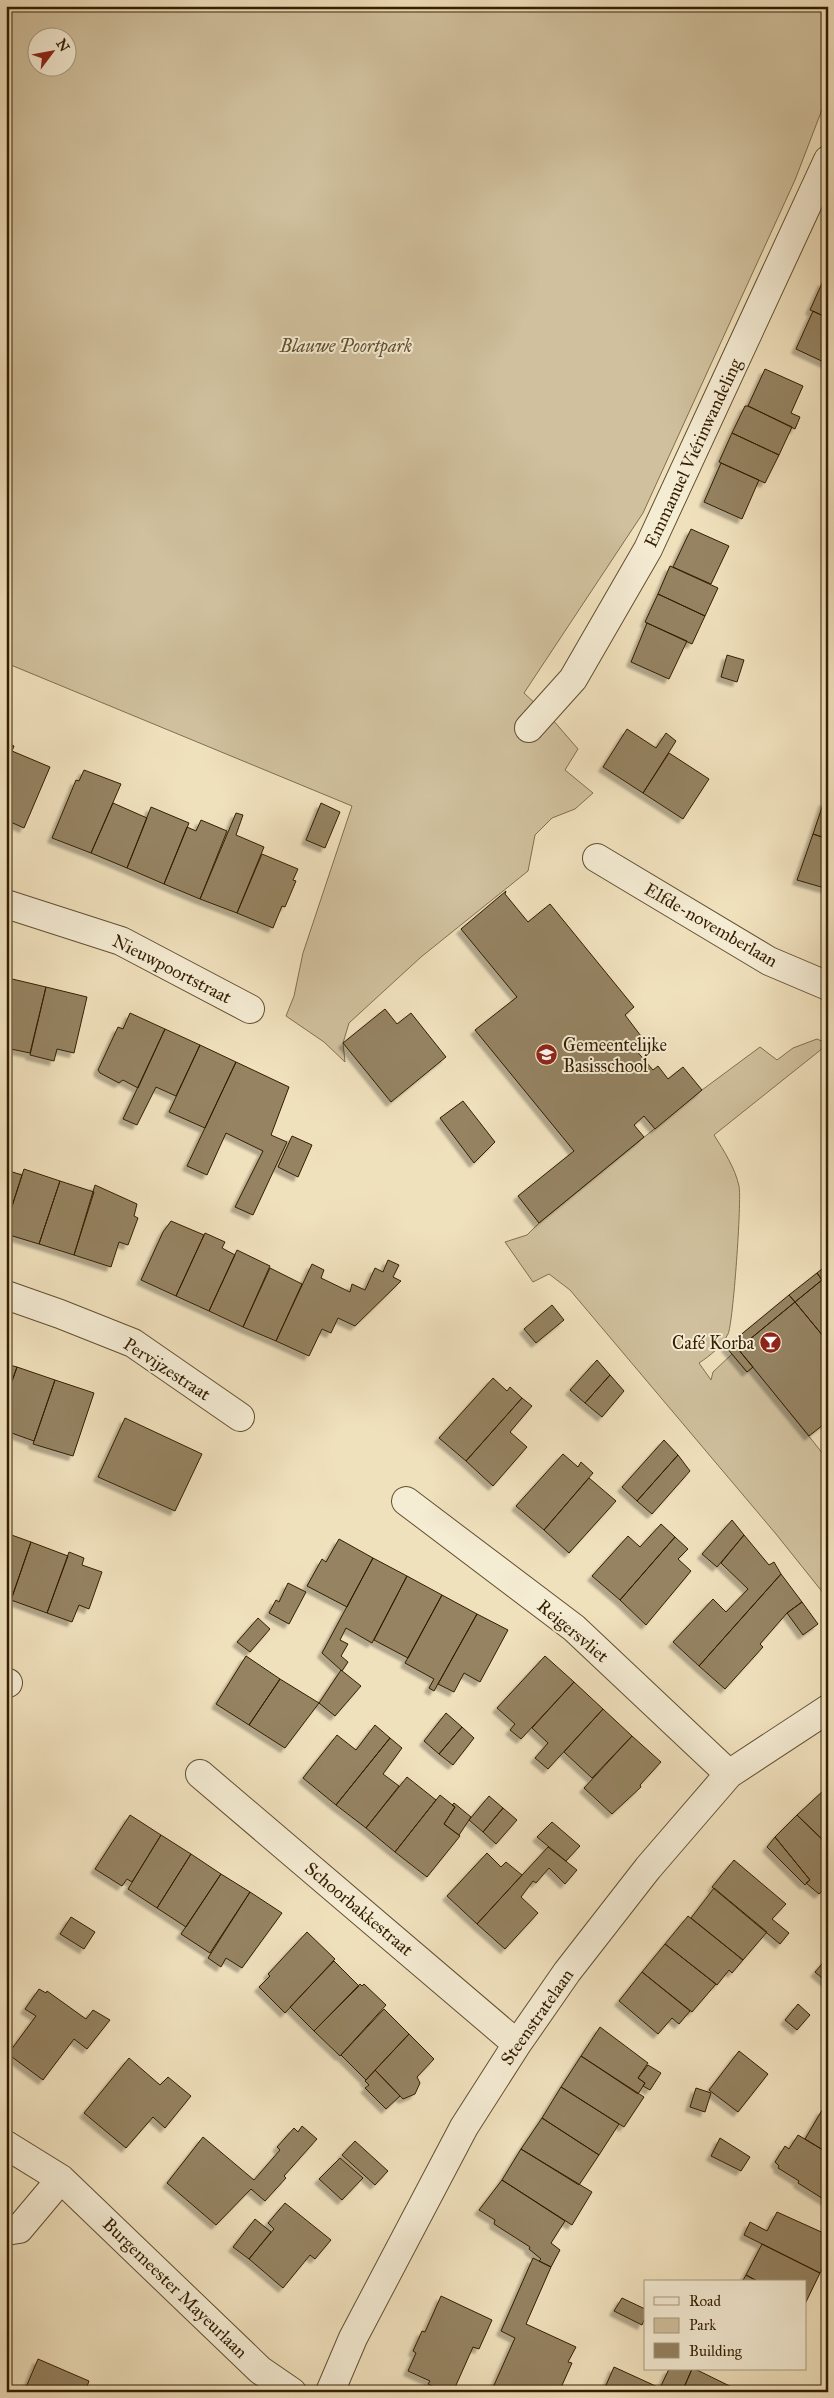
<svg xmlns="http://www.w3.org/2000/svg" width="834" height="2398" viewBox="0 0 834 2398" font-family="'IM FELL Great Primer',serif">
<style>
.green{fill:#d0c09d;stroke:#826f4e;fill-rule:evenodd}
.building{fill:#958362;stroke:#331e00;filter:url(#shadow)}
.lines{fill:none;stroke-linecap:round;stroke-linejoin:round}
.minor-casing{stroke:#624f2f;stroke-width:30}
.minor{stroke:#f5ecd4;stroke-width:28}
.labels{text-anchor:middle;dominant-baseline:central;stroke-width:4;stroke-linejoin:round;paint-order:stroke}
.park-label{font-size:18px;font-style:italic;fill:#624f2f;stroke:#f5ecd4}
.street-label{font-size:18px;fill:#331e00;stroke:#f5ecd4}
.poi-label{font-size:18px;fill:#331e00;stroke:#f5ecd4;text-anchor:start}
</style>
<defs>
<filter id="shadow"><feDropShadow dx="-4.5" dy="4.5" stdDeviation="1" flood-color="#0004"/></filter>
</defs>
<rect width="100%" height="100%" fill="#f0e1bd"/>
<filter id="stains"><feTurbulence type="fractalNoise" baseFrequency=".004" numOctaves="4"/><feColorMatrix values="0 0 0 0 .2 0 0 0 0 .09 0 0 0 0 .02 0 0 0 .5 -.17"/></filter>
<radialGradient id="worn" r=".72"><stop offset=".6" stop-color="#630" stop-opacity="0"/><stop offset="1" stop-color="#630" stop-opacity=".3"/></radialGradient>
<!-- green -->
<path class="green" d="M6 6H828V94L795 180 643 513 524 693 552 719 578 749 565 770 593 793 575 809 552 818 535 835 528 871 421 957 349 1023 343 1043 345 1062 324 1042 286 1016 294 996 303 953 352 806 6 663ZM38 38H68V68H38Z
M817 1039 828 1044 714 1135C724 1151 735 1168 739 1186 742 1199 733 1325 728 1334 721 1347 711 1355 699 1363L711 1380 713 1372 732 1354 747 1372 753 1367 828 1460V1599L776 1534 570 1290 549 1274 533 1282 505 1242 527 1235 539 1223 702 1090 760 1047 777 1060 793 1048Z"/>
<!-- building -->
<path class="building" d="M823 281 828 284V318L810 310Z
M813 311 828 318V364L796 349Z
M765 369 803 386 791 413 800 417 795 429 748 406Z
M745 406H748L792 427 779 455 732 433Z
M732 433 779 455 765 483 719 462Z
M721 463 759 480 742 519 704 502Z
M691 529 729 546 711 584 673 567Z
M670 566 718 588 705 616 658 594Z
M658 594 705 616 692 644 645 622Z
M647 623 687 641 669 679 631 662Z
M727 655 744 660 737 682 721 677Z
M627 729 656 748 666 733 676 741 643 793 603 767Z
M6 742 14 746 6 766Z
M12 751 50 767 24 828 6 820V766Z
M669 753 709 779 683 819 643 793Z
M84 770 121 784 91 853 52 838 76 780 79 781Z
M824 801 828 803V839L813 834Z
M113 803 147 818 127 868 91 853Z
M321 803 340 812 325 848 306 840Z
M151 807 189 823 164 884 127 868Z
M236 813 243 815 236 835 264 847 237 913 200 899Z
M201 820 227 831 200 899 164 884 187 827 196 831Z
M813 834 828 839V889L797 880Z
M262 854 298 869 293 880 296 881 285 907 282 906 273 928 237 913Z
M506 891 505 894 528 922 550 904 634 1007 625 1015 644 1040 634 1048 653 1070 658 1066 668 1079 683 1067 702 1090 655 1129 644 1116 634 1125 644 1137 539 1223 518 1196 574 1151 475 1030 517 997 461 929Z
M8 978 46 987 30 1053 6 1048Z
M46 987 87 997 74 1053 57 1049 54 1061 30 1055Z
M385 1009 397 1024 411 1013 446 1057 391 1102 343 1043Z
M130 1013 165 1029 138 1088 123 1080 119 1083 100 1073 98 1070 118 1027 123 1029Z
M165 1029 200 1045 176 1096 156 1087 137 1125 123 1119Z
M200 1045 236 1062 205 1128 169 1112Z
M236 1062 289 1087 271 1135 287 1142 253 1215 235 1207 263 1151 226 1133 207 1175 187 1166Z
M463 1101 495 1142 474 1163 440 1118Z
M292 1136 312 1145 298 1177 278 1167Z
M24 1169 60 1181 39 1244 6 1234V1225Z
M6 1170 22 1175 6 1225Z
M60 1181 94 1192 74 1255 39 1244Z
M95 1185 137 1204 134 1216 138 1218 128 1245 119 1242 111 1267 74 1255Z
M171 1221 204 1235 176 1296 141 1280 163 1232Z
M205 1233 225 1242 222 1248 235 1255 209 1311 176 1296Z
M237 1250 270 1266 243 1327 209 1311Z
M388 1260 399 1265 393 1277 401 1281 355 1326 338 1318 331 1333 322 1329 309 1356 276 1341 312 1264 324 1270 321 1278 350 1292 352 1284 365 1290 375 1268 383 1272Z
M828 1264V1275L822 1280 817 1273Z
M270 1268 302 1284 276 1341 243 1327Z
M817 1273 822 1280 795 1302 789 1295Z
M822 1280 828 1286V1342L795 1302Z
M789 1295 795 1302 738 1349 753 1367 747 1372 726 1347Z
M795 1302 828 1342V1421L809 1436 738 1349Z
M552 1305 564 1320 536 1343 524 1329Z
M597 1360 610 1375 585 1403 570 1390Z
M6 1364 17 1367 6 1398Z
M17 1367 55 1380 34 1441 6 1431V1398Z
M610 1375 624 1391 602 1417 585 1403Z
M493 1378 507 1391 510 1387 522 1398 466 1461 439 1438Z
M55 1380 94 1393 73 1456 33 1444Z
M522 1398 532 1406 510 1432 527 1447 493 1486 466 1461Z
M125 1418 202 1454 175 1511 98 1477Z
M664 1440 678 1455 637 1501 622 1487Z
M563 1454 578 1467 581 1462 593 1473 544 1530 516 1506Z
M678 1455 690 1471 652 1514 637 1501Z
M589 1478 616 1501 569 1553 544 1530Z
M732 1520 744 1535 717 1567 702 1554Z
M661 1524 675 1537 620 1600 592 1576 628 1536 640 1547Z
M6 1533 31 1542 11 1600 6 1598Z
M744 1535 769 1565 774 1562 781 1574 699 1666 673 1642 713 1599 726 1612 748 1589 721 1563Z
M675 1537 688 1549 678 1559 691 1571 646 1625 620 1600Z
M339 1539 373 1558 347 1607 307 1586 322 1559 326 1562Z
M31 1542 68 1556 47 1613 11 1600Z
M69 1552 84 1558 82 1565 102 1572 89 1609 79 1605 72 1622 47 1613Z
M373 1558 407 1576 372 1643 346 1628 340 1640 348 1644 341 1656 348 1662 342 1671 322 1653Z
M781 1574 802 1602 787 1613 760 1644 763 1647 725 1689 699 1666Z
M407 1576 442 1595 408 1658 374 1640Z
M288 1583 306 1592 289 1624 269 1613 276 1600 279 1602Z
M442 1595 477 1614 434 1691 429 1688 434 1679 405 1663Z
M802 1602 818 1624 803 1635 787 1613Z
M477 1614 508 1630 480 1682 464 1673 454 1692 438 1684Z
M258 1618 270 1629 250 1652 237 1642Z
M246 1656 280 1679 249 1725 216 1704Z
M545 1656 574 1682 521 1739 510 1730 515 1724 497 1708Z
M341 1670 361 1686 335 1716 319 1703Z
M280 1679 319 1703 285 1748 249 1725Z
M574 1682 603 1709 548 1769 535 1758 548 1743 532 1728Z
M603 1709 632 1736 592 1778 564 1752Z
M446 1713 462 1727 439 1754 424 1741Z
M375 1725 390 1738 336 1805 303 1778 337 1735 356 1750Z
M462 1727 474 1738 453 1765 439 1754Z
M632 1736 661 1762 640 1785 641 1787 612 1814 584 1788Z
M390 1738 402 1748 383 1774 399 1786 366 1828 336 1805Z
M407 1777 436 1800 395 1852 366 1828Z
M824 1790 828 1794V1845L797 1815Z
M440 1795 455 1807 444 1824 460 1836 427 1877 395 1852Z
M489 1796 503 1808 483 1832 469 1820Z
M454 1803 471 1817 459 1835 444 1824 455 1807 452 1805Z
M503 1808 517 1820 496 1844 483 1832Z
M130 1815 161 1835 132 1882 127 1879 122 1886 95 1869Z
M797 1815 828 1845V1885L819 1894 806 1883 810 1880 775 1837Z
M552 1822 580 1846 566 1861 537 1837Z
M161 1835 191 1854 157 1908 128 1889Z
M775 1837 810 1880 805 1885 767 1847Z
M548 1847 577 1870 565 1884 549 1868 536 1883 533 1881 521 1897 538 1913 505 1949 477 1924Z
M487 1853 501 1867 506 1862 522 1875 477 1924 447 1896Z
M191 1854 221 1874 186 1927 157 1908Z
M734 1860 786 1904 772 1919 789 1933 780 1944 712 1887Z
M221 1874 250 1892 210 1953 181 1934Z
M714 1888 767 1932 743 1960 691 1918Z
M250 1892 282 1913 242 1968 226 1958 221 1967 208 1958Z
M688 1916 743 1960 732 1973 729 1970 717 1985 665 1944Z
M71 1917 95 1932 84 1949 60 1934Z
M307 1932 335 1959 285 2013 259 1987 270 1976 268 1974Z
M665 1944 716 1984 692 2012 642 1972Z
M828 1957V1983L815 1972Z
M334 1961 359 1986 314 2031 290 2007Z
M642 1972 690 2011 679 2024 672 2018 658 2034 619 2001Z
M360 1984 362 1986 364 1984 386 2005 340 2056 314 2031Z
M39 1989 46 1993 47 1991 86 2019 93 2010 110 2020 87 2049 74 2039 43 2080 8 2054 36 2016 25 2009Z
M798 2004 810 2015 797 2030 785 2020Z
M384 2009 409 2034 366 2080 341 2055Z
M600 2027 648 2063 638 2078 645 2083 638 2094 581 2056Z
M409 2034 434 2059 417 2077 420 2083 415 2094 403 2099 375 2070Z
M739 2051 768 2074 738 2112 709 2090Z
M581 2056 644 2097 624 2127 561 2087Z
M129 2058 160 2085 168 2077 191 2096 165 2128 153 2117 126 2148 84 2113Z
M648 2065 661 2073 650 2090 643 2086 645 2083 638 2078Z
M375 2070 400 2096 386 2109 365 2088 369 2085 365 2081Z
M561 2087 619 2124 599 2155 542 2118Z
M696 2088 711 2093 705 2112 690 2107Z
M822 2110 828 2113V2153L805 2139Z
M542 2118 599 2155 579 2185 521 2149Z
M302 2126 317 2139 284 2176 286 2178 265 2201 251 2189 216 2225 167 2183 203 2137 254 2180 280 2150 277 2147 294 2128 298 2132Z
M798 2135 828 2153V2202L798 2183 799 2181 778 2168 779 2166 775 2162 785 2146 789 2149Z
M720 2138 750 2157 741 2171 711 2156Z
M355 2141 388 2171 375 2185 342 2155Z
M521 2149 592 2192 572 2225 502 2180Z
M340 2158 363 2178 342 2200 319 2179Z
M502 2180 565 2221 551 2243 560 2250 551 2267 539 2261 541 2259 529 2249 530 2247 494 2224 495 2220 479 2210Z
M285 2203 331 2240 315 2259 310 2255 283 2288 249 2259 274 2229 268 2223Z
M777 2212 828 2235V2258L820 2273 744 2235 750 2222 767 2231Z
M255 2219 271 2232 249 2259 233 2247Z
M762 2244 820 2273 805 2304V2282H759L746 2275Z
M533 2258 551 2267 526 2324 576 2347 568 2362 572 2363 559 2392H491L515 2338 501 2331Z
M746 2275 759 2282H742Z
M441 2296 492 2320 479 2349 473 2347 453 2392H445L428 2384 430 2381 408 2371 416 2353 413 2351 422 2331 425 2332Z
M622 2298 645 2309V2318L642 2325 614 2311Z
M38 2359 89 2381 85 2392H24Z
M614 2367 660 2388 669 2369H692L682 2392H603Z
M692 2369H695L742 2392H682Z"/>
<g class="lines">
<defs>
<path id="minor" d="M529 728 573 679 648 549 828 160
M597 858 769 961 828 986
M6 904 121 941 250 1009
M6 1295 60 1314 133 1343 240 1417
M406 1501 574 1628 729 1774
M6 1682 8 1683
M200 1774 517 2044
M6 2145 61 2179 260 2370 292 2392
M6 2231 19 2229 61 2179
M330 2392 353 2338 464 2127 517 2044 567 1972 648 1868 729 1774 828 1709"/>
</defs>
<!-- minor casing -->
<use href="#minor" class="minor-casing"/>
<!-- minor -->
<use href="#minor" class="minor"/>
</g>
<!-- icons -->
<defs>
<symbol id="school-disc" viewBox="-11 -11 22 22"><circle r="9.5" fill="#8f2418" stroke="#f5ecd4"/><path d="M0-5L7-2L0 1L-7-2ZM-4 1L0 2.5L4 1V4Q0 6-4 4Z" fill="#fff"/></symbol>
<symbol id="bar-disc" viewBox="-11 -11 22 22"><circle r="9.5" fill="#8f2418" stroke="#f5ecd4"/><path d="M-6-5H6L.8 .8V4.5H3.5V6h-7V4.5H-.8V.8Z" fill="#fff"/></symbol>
</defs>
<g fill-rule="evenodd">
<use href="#school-disc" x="534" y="1042" width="25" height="25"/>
<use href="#bar-disc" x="758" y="1330" width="25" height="25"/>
</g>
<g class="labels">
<!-- park labels -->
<g class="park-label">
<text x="346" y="346">Blauwe Poortpark</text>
</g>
<!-- street labels -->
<g class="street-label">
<text transform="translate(693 453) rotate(-65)">Emmanuel Viérinwandeling</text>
<text transform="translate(711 925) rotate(30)">Elfde-novemberlaan</text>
<text transform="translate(172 969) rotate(27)">Nieuwpoortstraat</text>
<text transform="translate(167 1369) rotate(33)">Pervijzestraat</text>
<text transform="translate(573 1631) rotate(40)">Reigersvliet</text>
<text transform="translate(359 1909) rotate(40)">Schoorbakkestraat</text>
<text transform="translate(537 2017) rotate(-55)">Steenstratelaan</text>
<text transform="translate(175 2288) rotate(44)">Burgemeester Mayeurlaan</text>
</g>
<!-- poi labels -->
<g class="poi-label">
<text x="563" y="1045">Gemeentelijke<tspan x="563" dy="21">Basisschool</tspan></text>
<text x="754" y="1343" text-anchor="end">Café Korba</text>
</g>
</g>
<!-- margin -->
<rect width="834" height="2398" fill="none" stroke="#f0e1bd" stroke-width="25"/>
<rect x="8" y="8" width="819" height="2383" fill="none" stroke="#331e00" stroke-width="2.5"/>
<rect x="12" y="12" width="809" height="2373" fill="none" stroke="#331e00"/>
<!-- legend -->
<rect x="644" y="2280" width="162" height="90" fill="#f5ecd4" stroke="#a79a7f"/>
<rect x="654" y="2297" width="25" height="8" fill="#f5ecd4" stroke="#a79a7f"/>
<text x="689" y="2306" font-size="15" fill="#331e00">Road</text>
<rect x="654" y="2318" width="25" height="15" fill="#d0c09d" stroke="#a79a7f"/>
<text x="689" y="2330" font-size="15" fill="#331e00">Park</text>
<rect x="654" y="2343" width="25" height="15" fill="#958362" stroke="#a79a7f"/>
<text x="689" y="2356" font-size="15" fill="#331e00">Building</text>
<!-- north arrow -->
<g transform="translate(52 52) rotate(58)"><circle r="24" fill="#f5ecd4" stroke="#a79a7f"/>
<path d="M0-4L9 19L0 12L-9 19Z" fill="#8f2418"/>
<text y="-8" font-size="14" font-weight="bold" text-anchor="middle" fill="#331e00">N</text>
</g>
<rect width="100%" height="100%" filter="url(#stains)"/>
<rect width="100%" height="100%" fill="url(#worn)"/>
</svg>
